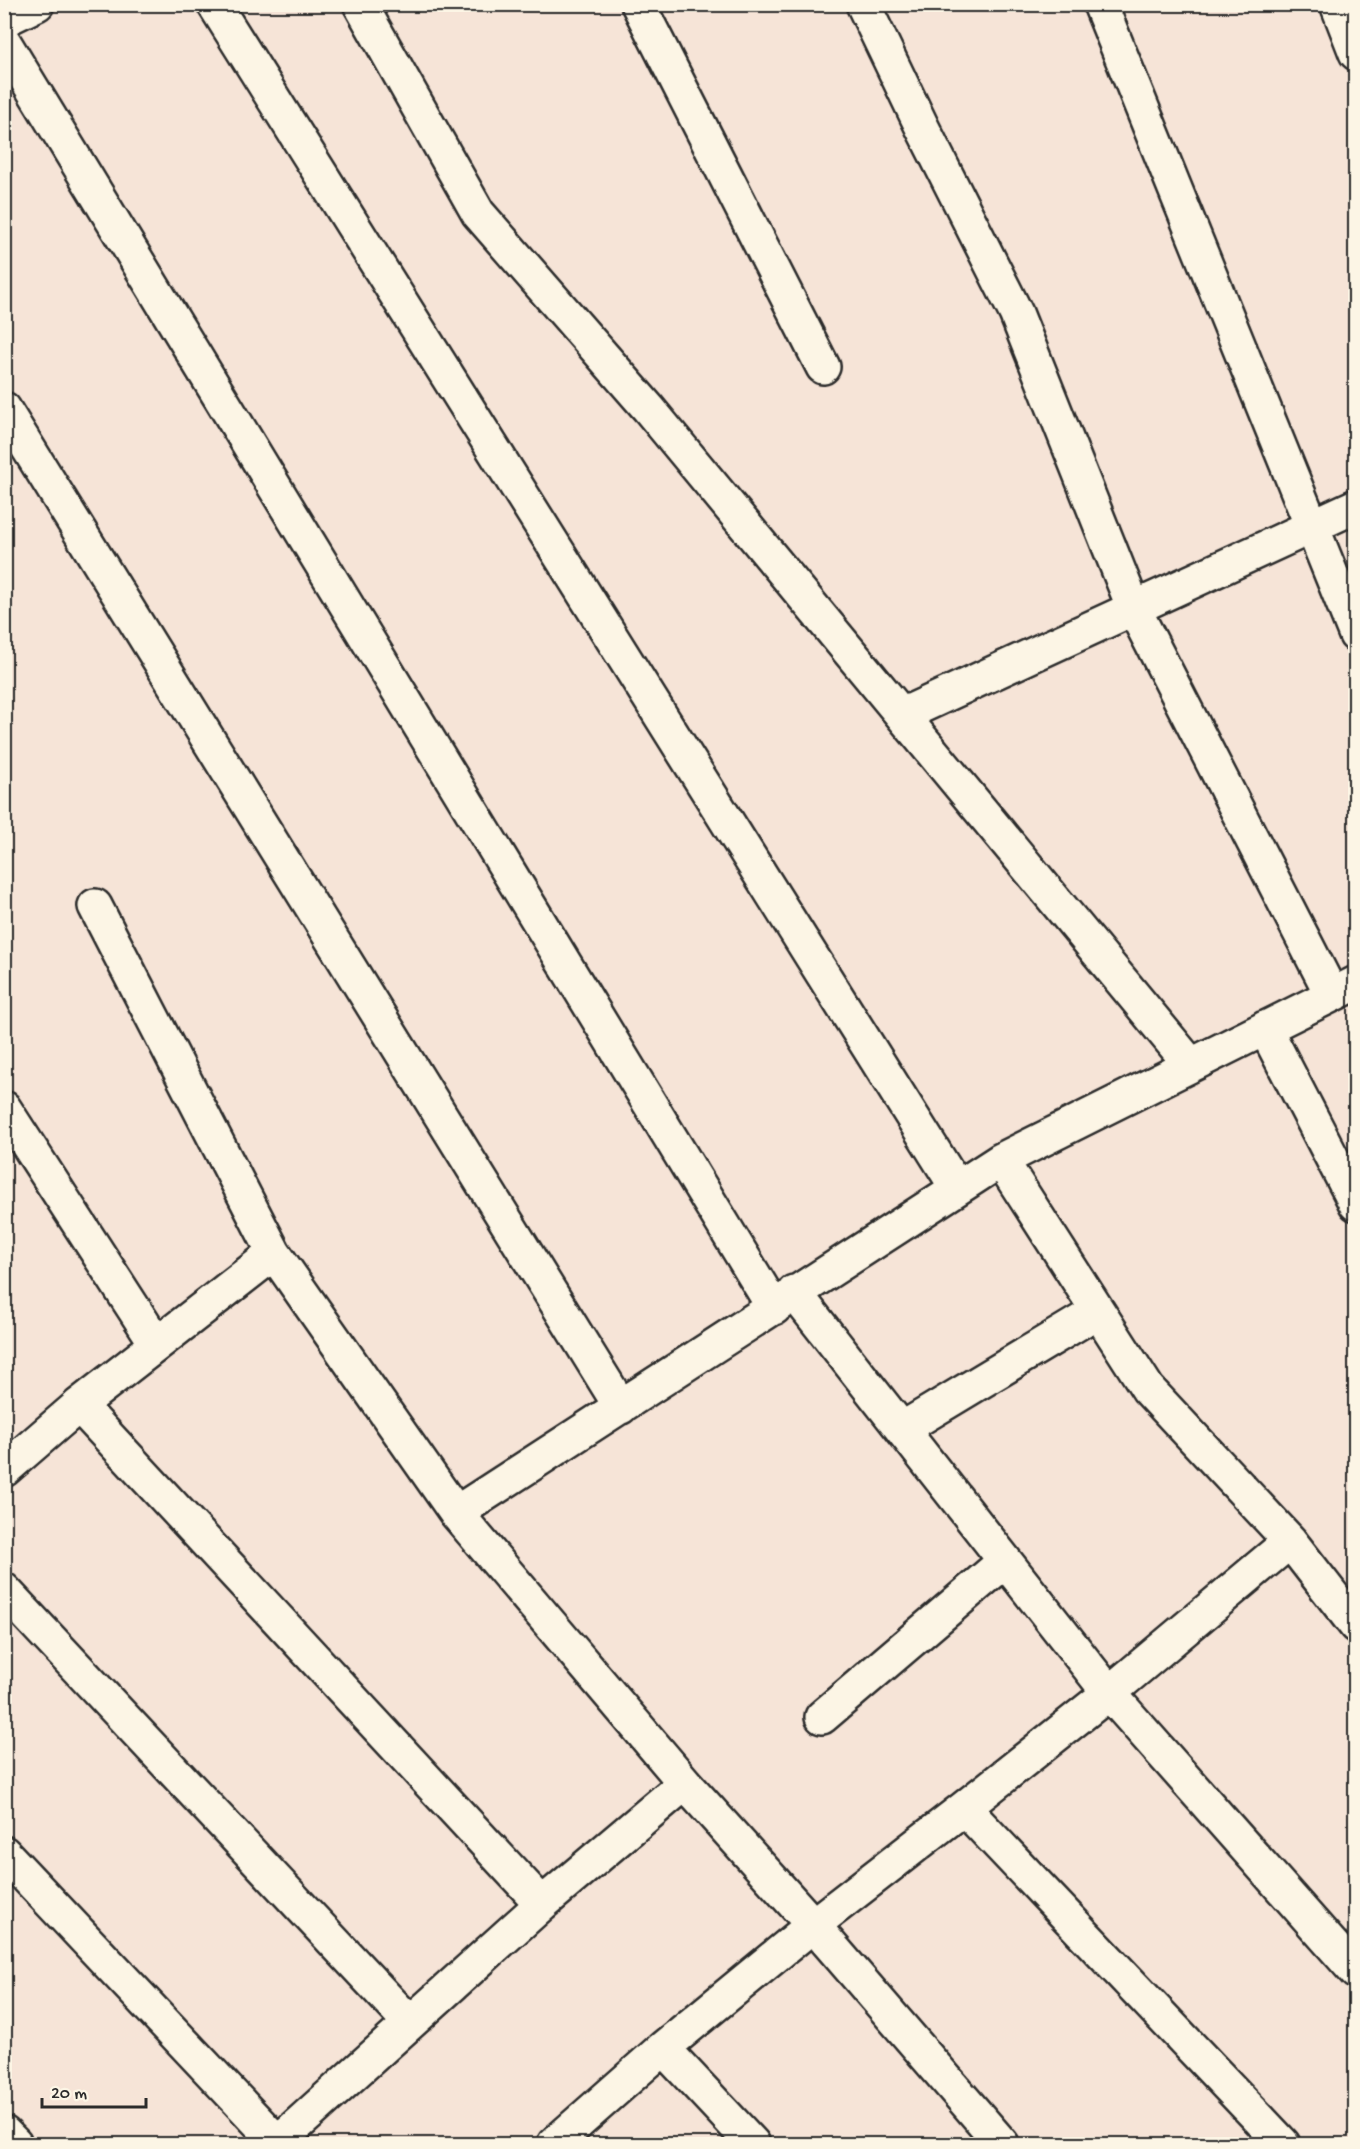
<svg xmlns="http://www.w3.org/2000/svg" width="1360" height="2149" viewBox="0 0 1360 2149" font-family="'Gochi Hand',sans-serif">
<style>
.lines{fill:none;stroke-linecap:round;stroke-linejoin:round}
.street-casing{stroke:#2b2b2b;stroke-width:38}
.street{stroke:#fcf5e5;stroke-width:33}
</style>
<rect width="100%" height="100%" fill="#f6e4d7"/>
<filter id="ink" filterUnits="userSpaceOnUse"><feTurbulence type="fractalNoise" baseFrequency=".0167" numOctaves="2"/><feDisplacementMap in="SourceGraphic" scale="12" xChannelSelector="R" yChannelSelector="G"/><feConvolveMatrix kernelMatrix="1 2 1 2 8 2 1 2 1" color-interpolation-filters="sRGB"/></filter>
<g filter="url(#ink)">
<g class="lines">
<defs>
<path id="street" d="M214 4 957 1188
M360 4 478 213 649 409 1191 1065
M638 4 823 367
M863 4 923 129 1016 313 1134 609 1332 995
M1100 4 1356 635
M1337 4 1356 53
M4 20 37 4
M4 42 774 1308
M4 409 621 1407
M902 715 1356 506
M95 906 274 1253 456 1513 685 1783 813 1925 1002 2144
M1265 1028 1356 1204
M4 1108 156 1343
M1001 1160 1148 1389 1290 1541 1356 1626
M794 1292 1109 1693 1356 1972
M79 1405 542 1904
M902 1429 1098 1311
M4 1470 79 1405 274 1253
M456 1513 1001 1160 1356 983
M4 1590 410 2023
M822 1717 1005 1561
M964 1808 1283 2144
M4 1853 278 2143
M663 2048 753 2144
M4 2133 15 2144
M276 2144 542 1904 685 1783
M554 2144 663 2048 813 1925 964 1808 1109 1693 1290 1541"/>
</defs>
<!-- street casing -->
<use href="#street" class="street-casing"/>
<!-- street -->
<use href="#street" class="street"/>
</g>
</g>
<!-- margin -->
<rect width="1360" height="2149" fill="none" stroke="#fcf5e5" stroke-width="24"/>
<rect x="12" y="12" width="1336" height="2125" fill="none" stroke="#2b2b2b" stroke-width="2" filter="url(#ink)"/>
<!-- scale -->
<path d="M42 2098v9h104v-9" fill="none" stroke="#2b2b2b" stroke-width="3"/>
<text x="51" y="2098" font-size="18" fill="#2b2b2b" stroke="#fcf5e5" stroke-width="4.5" paint-order="stroke">20 m</text>
</svg>
